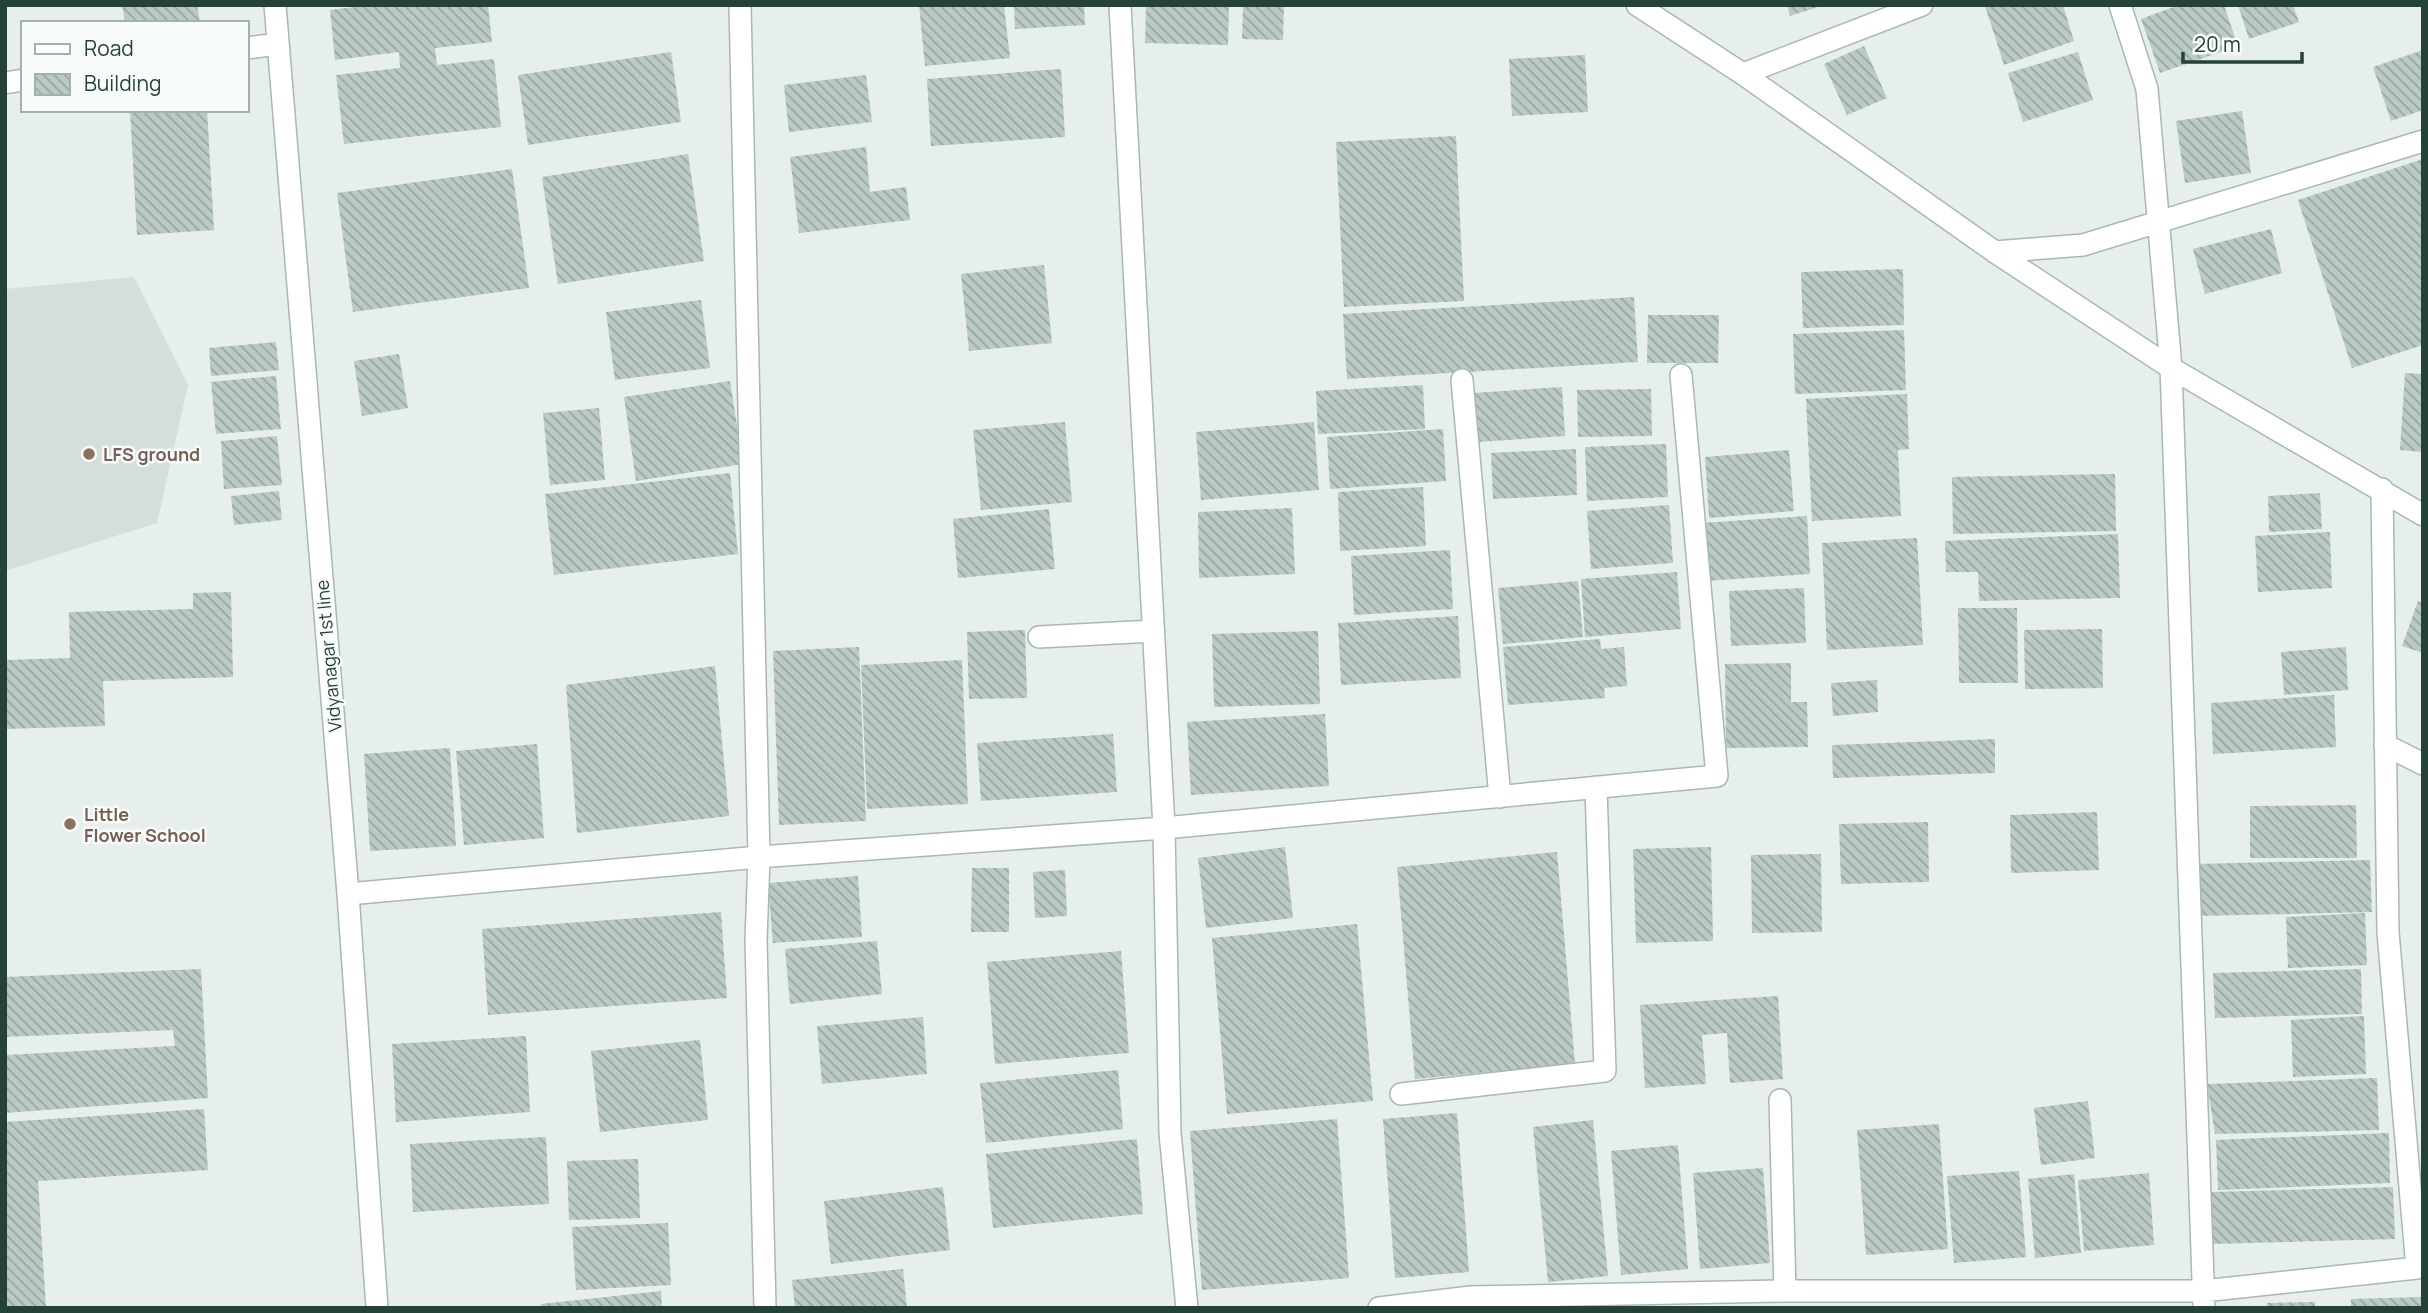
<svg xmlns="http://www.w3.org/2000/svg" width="2428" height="1313" viewBox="0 0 2428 1313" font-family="Manrope,sans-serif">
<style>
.built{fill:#d4dfda}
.building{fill:url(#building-back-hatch)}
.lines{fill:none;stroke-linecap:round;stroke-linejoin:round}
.minor-casing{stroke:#a8b8b2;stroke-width:24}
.tertiary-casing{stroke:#a8b8b2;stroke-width:24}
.minor{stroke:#fff;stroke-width:21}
.tertiary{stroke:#fff;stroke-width:21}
.education-dot{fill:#8d6e63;stroke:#f7fbf9;stroke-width:2.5}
.labels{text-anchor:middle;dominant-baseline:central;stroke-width:5;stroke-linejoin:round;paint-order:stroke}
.education-label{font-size:18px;font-weight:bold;fill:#785e54;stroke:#f7fbf9;text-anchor:start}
.street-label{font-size:18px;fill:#24423a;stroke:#f7fbf9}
</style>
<defs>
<pattern id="building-back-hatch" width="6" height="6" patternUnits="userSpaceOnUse" patternTransform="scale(1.75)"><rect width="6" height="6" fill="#bbcac4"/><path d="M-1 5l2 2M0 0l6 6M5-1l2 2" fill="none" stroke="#98a6a0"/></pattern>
</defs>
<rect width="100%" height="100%" fill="#e6efeb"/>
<!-- built -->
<path class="built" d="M134 277 188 385 157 523 5 571V289Z"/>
<!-- building -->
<path class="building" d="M122 5H197L200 22 125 23Z
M372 5H488L492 42 435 48 437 65 494 59 501 127 344 144 336 75 400 68 399 52 335 60 330 10Z
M919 5H1004L1010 58 925 66Z
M1014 5H1084L1085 25 1015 29Z
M1146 5H1229L1228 45 1145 43Z
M1243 5H1284L1283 40 1242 39Z
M1787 5H1821V6L1790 16Z
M2063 5 2074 41 2004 65 1985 6Z
M2179 5H2224L2238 46 2160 73 2141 19Z
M2238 5H2293L2299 22 2249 39Z
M1864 46 1887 98 1847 115 1824 64Z
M2423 50V110L2391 121 2373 67Z
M671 52 681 122 528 145 518 75Z
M2078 52 2093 100 2023 122 2008 73Z
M1585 55 1588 112 1512 116 1509 59Z
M1061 69 1065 137 931 146 927 79Z
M866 75 872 122 789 132 784 85Z
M130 110H207L214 230 137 235Z
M2242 111 2251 173 2185 183 2176 121Z
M1456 136 1464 301 1344 307 1336 142Z
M866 147 870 192 906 187 910 220 799 233 790 157Z
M688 154 704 261 558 284 542 177Z
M2423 159V345L2352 368 2298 200Z
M512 169 529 288 353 312 337 193Z
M2271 229 2282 273 2205 294 2193 249Z
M1044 265 1052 343 969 351 961 274Z
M1903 269 1904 325 1803 328 1801 272Z
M1634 297 1638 362 1347 379 1343 314Z
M701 300 710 368 615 380 606 312Z
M1648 315H1719L1718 363H1647Z
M1904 330 1906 390 1795 394 1793 334Z
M276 342 279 370 211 376 209 348Z
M399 354 408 408 362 416 354 361Z
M2405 373 2423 374V452L2400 450Z
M276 376 281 429 216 434 211 382Z
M730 381 743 464 636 481 624 397Z
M1423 385 1425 429 1318 434 1316 391Z
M1562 387 1565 436 1478 442 1474 393Z
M1651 389 1652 436 1578 437 1577 390Z
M1907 394 1909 449 1898 450 1901 516 1812 521 1806 399Z
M599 408 605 480 550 485 543 413Z
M1065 422 1072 502 981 510 973 430Z
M1314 422 1319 490 1201 500 1196 432Z
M1443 429 1446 481 1330 489 1327 437Z
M277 436 282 485 224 489 221 441Z
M1666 444 1668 497 1587 501 1585 447Z
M1576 449 1577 495 1493 499 1491 453Z
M1789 450 1794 511 1709 518 1705 457Z
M730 473 738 554 554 575 545 494Z
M2115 474 2116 531 1953 534 1952 477Z
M1423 487 1426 546 1340 551 1338 492Z
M279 491 282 520 234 525 231 496Z
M2320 493 2322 529 2269 532 2268 496Z
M1669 505 1673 563 1591 569 1587 511Z
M1292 508 1295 574 1199 578 1198 512Z
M1049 509 1055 569 958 578 953 519Z
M1807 516 1810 574 1705 581 1701 523Z
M2330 532 2332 588 2258 592 2255 536Z
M2118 534 2120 598 1979 601 1978 572H1946L1945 541Z
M1917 538 1923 645 1827 650 1822 543Z
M1450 550 1453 609 1354 615 1351 556Z
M1677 572 1681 629 1585 637 1581 579Z
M1578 581 1583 637 1503 644 1498 588Z
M1804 588 1806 643 1731 646 1729 591Z
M231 592 233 677 103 681 105 726 5 729V660L70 658 69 612 193 609V593Z
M2418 601 2423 603V653L2402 646Z
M1958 608H2017L2018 683H1959Z
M1458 616 1461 678 1341 685 1338 623Z
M2102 629 2103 688 2025 689 2024 630Z
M1025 630 1027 698 969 699 967 632Z
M1318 631 1320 704 1214 707 1212 634Z
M1600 639 1601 649 1624 647 1627 686 1604 688 1605 698 1508 705 1503 647Z
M859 647 866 821 779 825 773 651Z
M2346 647 2348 690 2284 695 2281 652Z
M962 660 968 804 867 809 861 665Z
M1791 663V702H1807L1808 747 1726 748 1725 664Z
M715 666 729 816 577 833 566 685Z
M1877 680 1878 712 1833 716 1831 683Z
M2334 695 2336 747 2213 754 2211 703Z
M1325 714 1329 786 1191 795 1187 722Z
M1113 734 1117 792 981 801 977 743Z
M1995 739V773L1833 778 1832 745Z
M537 744 544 838 464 845 456 751Z
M450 748 456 846 370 851 364 754Z
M2356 805 2357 858H2250V806Z
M2097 812 2099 870 2011 873 2010 815Z
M1928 822 1929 882 1841 884 1839 824Z
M1285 847 1293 918 1206 928 1198 858Z
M1711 847 1713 941 1636 943 1633 849Z
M1557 852 1575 1064 1415 1079 1397 867Z
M1821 854 1822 932 1752 933 1751 855Z
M2370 860 2372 912 2195 916V864Z
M972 868H1009V932H971Z
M1065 870 1067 916 1035 918 1033 872Z
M858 876 862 937 773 943 768 883Z
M721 912 727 998 488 1015 482 929Z
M2365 913 2367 965 2288 968 2286 917Z
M1357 924 1373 1101 1227 1114 1212 938Z
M877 941 882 994 790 1004 785 949Z
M1121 951 1129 1053 995 1064 987 962Z
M201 969 208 1098 5 1113V1055L175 1046 173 1030 5 1037V977Z
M2361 969 2362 1014 2215 1018 2213 973Z
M1778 996 1783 1079 1730 1083 1727 1033 1702 1035 1706 1084 1645 1088 1640 1005Z
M2364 1016 2366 1074 2293 1077 2291 1020Z
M923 1017 927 1074 822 1084 817 1026Z
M526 1036 530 1112 396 1122 392 1044Z
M700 1040 708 1120 600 1132 591 1051Z
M1118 1070 1123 1129 986 1143 980 1083Z
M2377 1078 2379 1130 2215 1134 2207 1084Z
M2088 1101 2095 1158 2041 1165 2034 1108Z
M204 1109 208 1170 38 1181 46 1308H5V1122Z
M1457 1113 1469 1272 1395 1278 1383 1119Z
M1337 1119 1349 1278 1202 1290 1190 1131Z
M1593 1120 1608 1276 1548 1282 1533 1127Z
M1939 1124 1948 1249 1866 1255 1857 1130Z
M2389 1133 2390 1183 2218 1190 2216 1140Z
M546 1137 549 1204 413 1212 410 1144Z
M1137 1139 1143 1214 993 1228 986 1154Z
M1678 1145 1688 1269 1621 1275 1611 1151Z
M638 1159 640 1218 569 1220 567 1161Z
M1763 1168 1770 1263 1700 1269 1693 1173Z
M2019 1171 2026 1257 1954 1263 1947 1176Z
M2149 1173 2154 1245 2084 1251 2078 1180Z
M2074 1174 2081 1253 2035 1258 2028 1179Z
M943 1187 950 1250 831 1264 824 1201Z
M2393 1187 2395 1239 2212 1244 2211 1192Z
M668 1223 671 1285 576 1290 572 1227Z
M903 1269 907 1308H795L792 1280Z
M661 1291 662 1308H541V1304Z
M2423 1297V1308H2351V1299Z
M2315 1302V1308H2267V1303Z"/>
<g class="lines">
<defs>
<path id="minor" d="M275 5 348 894 377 1308
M740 5 759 857 756 940 765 1308
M1120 5 1164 828 1170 1133 1187 1308
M2120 5 2147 89 2171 368 2204 1308
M247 48 278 44
M1743 74 1922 5
M5 83 23 80
M1995 252 2083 245 2423 141
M1462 380 1500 797
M1039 637 1153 631
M2385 745 2423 764
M348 894 759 857 1164 828 1717 776 1681 375
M1401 1094 1605 1071 1596 787
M1780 1100 1785 1291
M1379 1308 1471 1297 1785 1291H2203L2417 1268 2388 932 2382 489"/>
<path id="tertiary" d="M1637 5 1743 74 1995 252 2171 368 2423 515"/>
</defs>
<!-- minor casing -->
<use href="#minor" class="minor-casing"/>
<!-- tertiary casing -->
<use href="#tertiary" class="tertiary-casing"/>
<!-- minor -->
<use href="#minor" class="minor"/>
<!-- tertiary -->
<use href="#tertiary" class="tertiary"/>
</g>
<!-- markers -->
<g class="education-dot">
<circle cx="89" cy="454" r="7"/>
<circle cx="70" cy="824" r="7"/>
</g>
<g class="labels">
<!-- education labels -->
<g class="education-label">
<text x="103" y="454">LFS ground</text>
<text x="84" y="814">Little<tspan x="84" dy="21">Flower School</tspan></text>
</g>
<!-- street labels -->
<g class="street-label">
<text transform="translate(328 656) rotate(-95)">Vidyanagar 1st line</text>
</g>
</g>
<!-- border -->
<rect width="2428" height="1313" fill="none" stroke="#24423a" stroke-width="14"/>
<!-- legend -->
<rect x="21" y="21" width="228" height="91" fill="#f7fbf9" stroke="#a3b1ad" stroke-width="2"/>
<rect x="35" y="44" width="35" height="10" fill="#ffffff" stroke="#a3b1ad" stroke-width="2"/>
<text x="84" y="56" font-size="21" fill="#24423a">Road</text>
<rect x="35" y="74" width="35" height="21" fill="url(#building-back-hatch)" stroke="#a3b1ad" stroke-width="2"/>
<text x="84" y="91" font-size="21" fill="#24423a">Building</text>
<!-- scale -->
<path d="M2183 52v10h119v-10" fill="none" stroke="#24423a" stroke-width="3.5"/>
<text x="2194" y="52" font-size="21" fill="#24423a" stroke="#f7fbf9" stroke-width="5" paint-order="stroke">20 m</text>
</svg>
